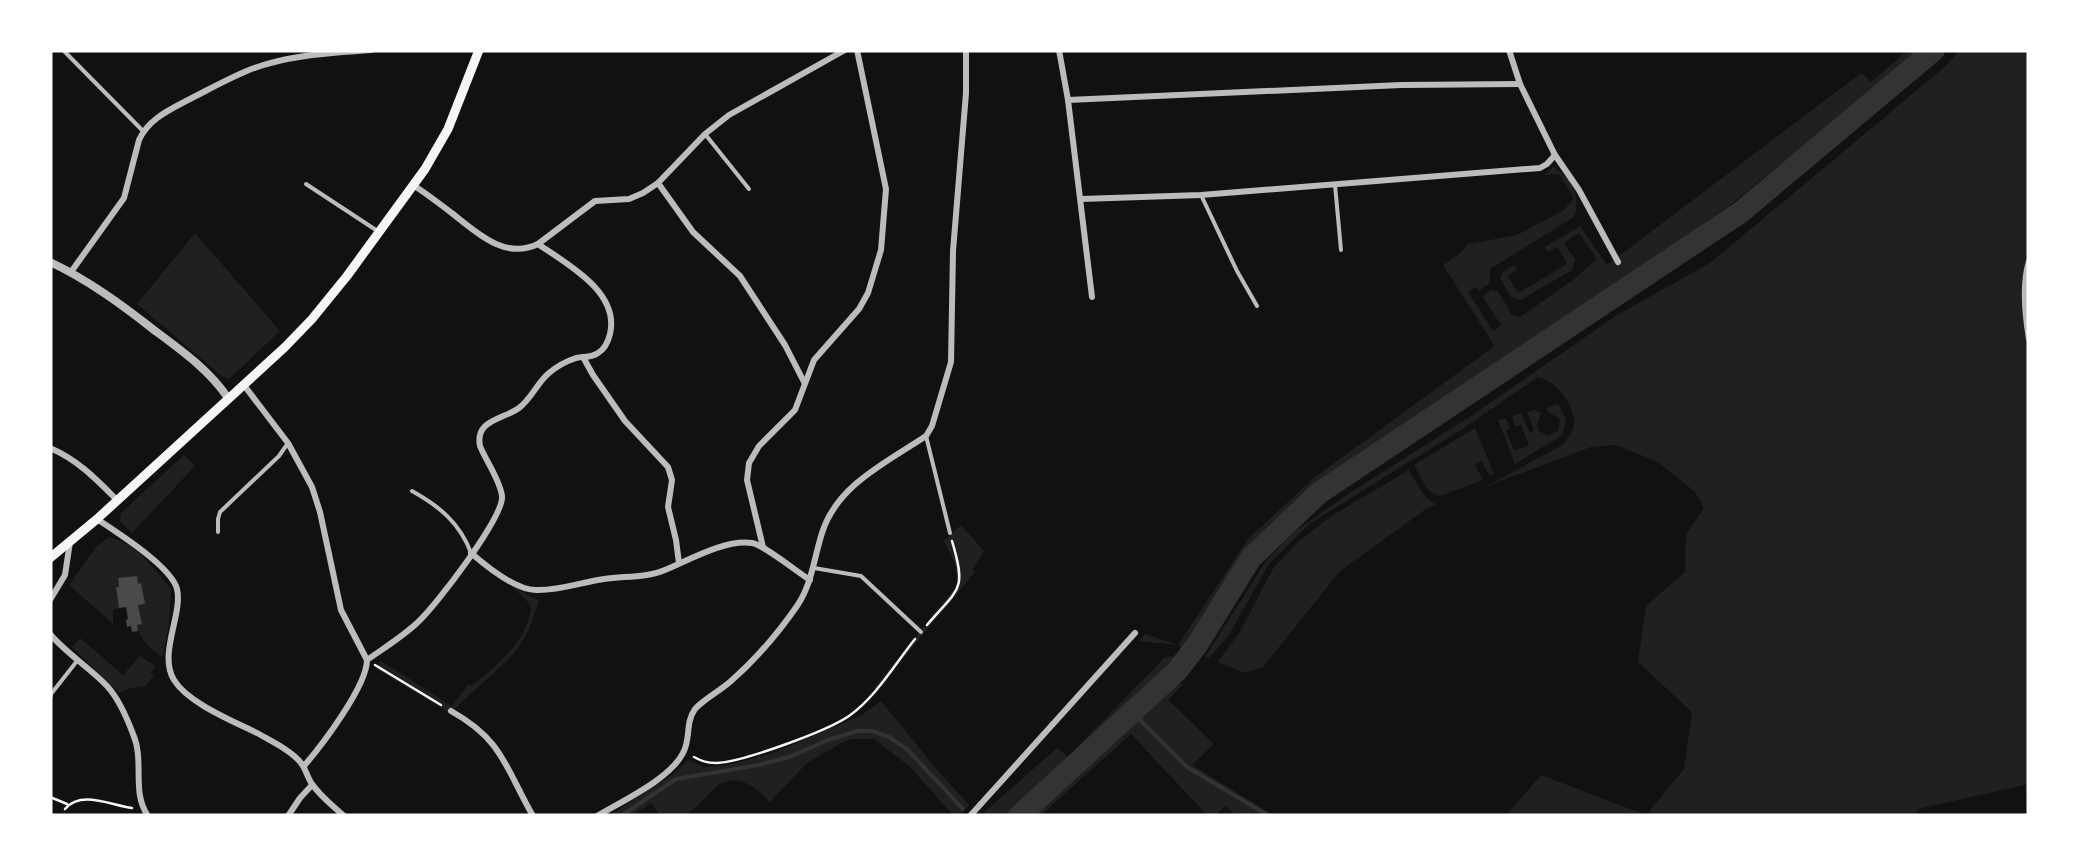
<svg xmlns="http://www.w3.org/2000/svg" width="2079" height="866" font-family="'Noto Serif',serif">
<style>
.green{fill:#202020}
.lines{fill:none;stroke-linecap:round;stroke-linejoin:round}
.stream{stroke:#333;stroke-width:4}
.river{stroke:#333;stroke-width:22}
.building{fill:#4a4a4a}
.path{stroke:#f5f5f5;stroke-width:2.5}
.service{stroke:#bcbcbc;stroke-width:4}
.minor{stroke:#bcbcbc;stroke-width:6}
.tertiary{stroke:#bcbcbc;stroke-width:8}
.secondary{stroke:#f5f5f5;stroke-width:9}
</style>
<rect width="100%" height="100%" fill="#111"/>
<g class="green">
<path d="M1908,50H1922L1730,205L1576,314L1318,486L1250,551L1186,651L1178,645L1139,641L1145,634L1178,645L1248,539L1315,477L1492,348L1494,345L1443,265L1459,254L1468,244L1517,235L1564,210L1574,198L1559,174L1544,175L1553,167C1571,177 1582,197 1574,217L1490,269V283L1479,291L1476,287L1468,292L1493,331L1501,325L1482,296L1491,290L1498,291L1511,314L1520,317L1573,280L1597,259L1579,233L1564,243L1575,260L1572,270L1521,300L1511,297L1500,278L1503,272L1514,265L1517,270L1508,276L1518,293L1567,264L1558,247L1548,252L1545,247L1580,226L1607,265L1861,73L1871,82Z"/>
<path d="M1960,50H2029V784L1918,809L1917,816H1506L1541,775L1646,815L1684,769L1692,712L1638,662L1646,606L1685,572L1686,534L1704,508L1695,492L1658,462L1616,445L1591,447L1487,486L1564,444C1567,439 1571,435 1573,429C1579,409 1557,381 1538,377L1464,428L1309,524L1268,565L1229,635L1209,658L1205,657L1266,561L1294,532L1351,492L1468,418L1617,315L1710,263L1946,66Z"/>
<polygon points="195,233 280,331 229,379 223,377 137,304"/>
<polygon points="1558,404 1566,419 1562,435 1515,464 1498,420 1506,418 1510,428 1506,431 1514,451 1529,445 1521,425 1515,426 1512,416 1521,413 1530,433 1534,430 1527,412 1535,410 1541,413 1537,426 1539,431 1548,436 1558,431 1560,419 1546,410 1549,406"/>
<path d="M1475,428L1494,474L1490,476L1481,461L1475,465L1483,480L1440,496C1426,493 1421,477 1414,465Z"/>
<polygon points="184,455 195,466 132,533 120,521 121,513"/>
<polygon points="1409,470 1425,497 1437,505 1426,509 1340,571 1263,667 1245,673 1218,662 1239,633 1274,567 1300,540 1333,515"/>
<polygon points="961,525 984,551 973,569 975,572 876,691 874,688 958,584 955,564 944,541"/>
<path d="M108,537C137,543 153,568 171,589L169,621L164,653L161,657C150,647 140,640 137,625L142,624L138,605L144,603L141,584H138L137,576L118,579L119,587L116,588L119,608L113,610V624L69,585L96,547Z"/>
<path d="M511,586L539,601L529,629L520,645L509,659L450,713L376,669L381,661L452,706L468,685H472C494,667 515,652 526,626C527,624 531,612 531,610C531,601 517,592 511,586Z"/>
<polygon points="80,638 123,675 140,656 155,666 151,673 154,675 145,686 131,688 119,693 72,647"/>
<polygon points="1178,656 1194,667 1180,682 1182,685 1168,700 1214,744 1192,765 1275,816 1237,816 1225,806 1215,816 1208,816 1131,734 1040,816 980,816 1057,748 1068,757 1165,657"/>
<path d="M881,701L939,772L969,805L958,816H954L909,766L874,739H852L843,742L807,763L770,802C754,787 740,773 718,785L686,816H661L651,803L631,816H609L673,774L688,760L705,767L727,765L770,754L862,715Z"/>
</g>
<g class="lines">
<g class="stream">
<polyline points="1132,712 1187,767 1269,816"/>
<polyline points="621,816 676,779 759,765 792,756 828,740 858,731 872,731 889,737 908,750 963,809"/>
</g>
<polyline class="river" points="1019,816 1177,671 1197,645 1251,558 1319,493 1741,212 1934,50"/>
</g>
<polygon class="building" points="137,576 138,584 141,583 145,604 138,605 142,624 137,625 138,631 132,632 131,626 127,627 126,620 128,619 126,607 119,608 116,587 119,587 118,578"/>
<g class="lines">
<g class="path">
<path d="M927,625C959,588 967,591 952,541"/>
<polyline points="375,665 441,705"/>
<path d="M694,757C701,761 708,763 716,763C743,762 827,731 849,716C876,697 895,664 915,639"/>
<polyline points="50,797 67,804"/>
<path d="M65,809C81,790 110,805 132,808"/>
</g>
<g class="service">
<polyline points="63,50 143,131"/>
<polyline points="705,134 749,189"/>
<polyline points="306,184 379,232"/>
<polyline points="1335,185 1341,250"/>
<polyline points="1201,195 1237,271 1257,306"/>
<polyline points="926,436 950,533"/>
<path d="M412,491C439,506 460,523 471,553"/>
<polyline points="218,532 218,519 220,512 279,456 288,443"/>
<polyline points="814,568 861,576 921,632"/>
<polyline points="50,700 51,694 77,661"/>
</g>
<g class="minor">
<polyline points="1059,50 1068,100 1092,297"/>
<polyline points="1509,50 1520,84 1555,155 1579,190 1618,262"/>
<polyline points="1068,100 1401,85 1520,84"/>
<polyline points="658,183 693,232 740,276 785,345 804,382"/>
<path d="M413,185C427,194 440,204 453,214C477,233 505,260 538,244"/>
<polyline points="1081,199 1201,195 1540,168 1547,164 1555,155"/>
<path d="M2029,261C2022,284 2025,315 2029,339"/>
<path d="M71,272L124,198L139,140C148,120 167,111 186,101C206,91 227,79 249,70C287,55 331,53 371,50"/>
<polyline points="583,357 593,375 625,421 668,467 672,480 668,507 676,540 679,563"/>
<polyline points="243,384 288,443 312,487 320,512 341,610 367,660"/>
<path d="M50,448C78,460 96,479 117,500"/>
<path d="M97,519C116,532 171,566 177,589C183,614 158,654 174,680C188,703 233,721 257,733C271,741 292,751 301,763C306,769 307,777 312,784C320,796 333,806 344,816"/>
<polyline points="763,547 747,480 749,463 759,446 795,410 814,360 859,309 868,293 881,250 886,189 857,50"/>
<path d="M471,553C486,566 516,590 536,590C559,591 582,582 604,579C624,576 646,578 665,570C689,560 725,539 752,543C764,545 797,572 810,580"/>
<polyline points="50,600 65,575 70,542"/>
<path d="M50,634C67,654 90,668 107,686C119,699 127,718 133,734C145,761 131,792 148,816"/>
<path d="M451,711C503,740 505,767 533,816"/>
<path d="M304,766C322,745 367,686 367,660C384,648 402,637 417,623C435,607 504,517 502,496C500,480 486,461 480,446C475,420 502,420 519,408C532,398 537,383 549,373C556,367 567,361 576,358C584,356 591,358 598,353C605,349 608,342 610,334C620,292 567,264 538,244L595,201L629,199L643,193L658,183L705,134L729,115L845,50"/>
<polyline points="288,816 300,798 312,785"/>
<path d="M597,816C622,801 670,779 683,753C691,739 685,723 695,709C705,698 720,691 731,681C755,660 779,632 797,606C812,584 814,558 822,533C837,485 887,462 926,436L932,426L951,362L953,251L966,93V50"/>
<polyline points="970,816 1135,633"/>
</g>
<path class="tertiary" d="M50,262C88,280 121,304 154,330C181,350 209,370 228,398"/>
<polyline class="secondary" points="50,558 97,519 285,347 312,319 347,276 425,169 448,129 479,50"/>
</g>
<rect width="2079" height="866" fill="none" stroke="#ffffff" stroke-width="105"/>
</svg>
